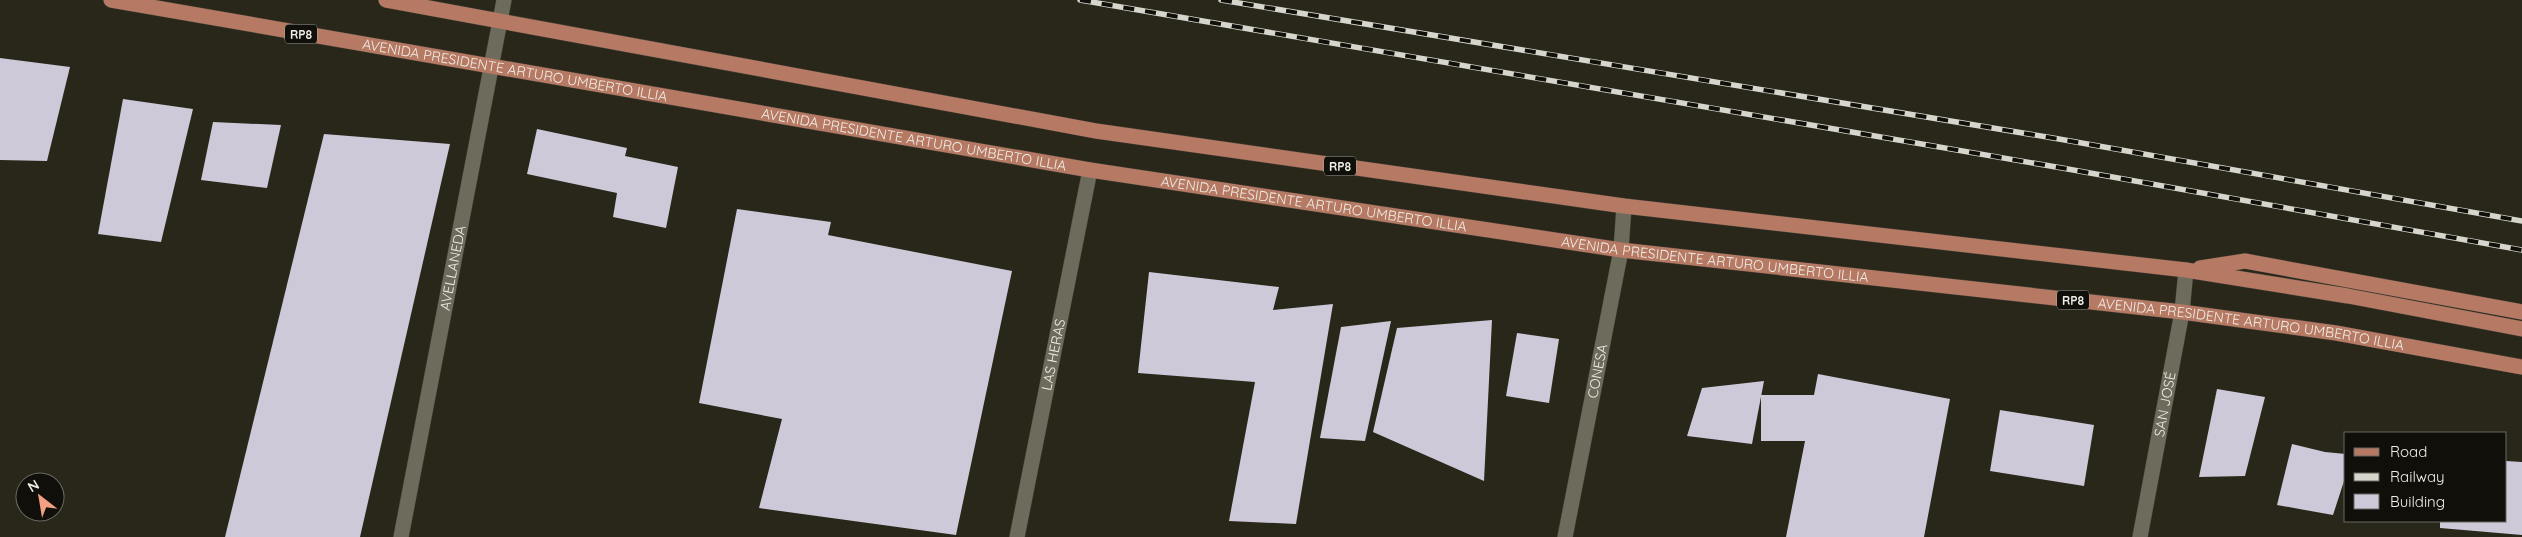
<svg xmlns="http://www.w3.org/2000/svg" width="2522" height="537" font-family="Quicksand,sans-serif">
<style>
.building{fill:#cdc9d9}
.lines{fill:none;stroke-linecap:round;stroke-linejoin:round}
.minor-casing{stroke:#424036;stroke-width:16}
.major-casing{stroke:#424036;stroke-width:16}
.minor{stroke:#6d6b5c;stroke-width:15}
.major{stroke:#b67963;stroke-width:15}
.rail-casing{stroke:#d7d6cd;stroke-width:5.5}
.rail{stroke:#100f0a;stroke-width:4;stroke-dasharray:11;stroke-linecap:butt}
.labels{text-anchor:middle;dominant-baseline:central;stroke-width:5;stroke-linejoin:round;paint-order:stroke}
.shield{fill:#100f0a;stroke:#acaba4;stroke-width:1}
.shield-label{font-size:12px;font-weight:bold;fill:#efeee6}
.street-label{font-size:14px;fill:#efeee6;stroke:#100f0a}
</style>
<rect width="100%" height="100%" fill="#29261a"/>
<g class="building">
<polygon points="0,58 70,67 47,161 0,160"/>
<polygon points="123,99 193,109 161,242 98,234"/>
<polygon points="213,122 281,125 267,188 201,180"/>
<polygon points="537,129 627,148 625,156 678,167 666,228 613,217 617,193 527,174"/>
<polygon points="324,134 450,144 360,537 225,537"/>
<polygon points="737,209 831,222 828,235 1012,271 956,535 759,508 782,419 699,403"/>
<polygon points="1149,272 1279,287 1273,310 1333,304 1296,524 1229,521 1255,382 1138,373"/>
<polygon points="1492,320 1484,481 1373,432 1397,328"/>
<polygon points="1391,321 1365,441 1320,438 1341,327"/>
<polygon points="1517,333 1559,339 1549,403 1506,396"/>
<polygon points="1818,374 1950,399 1924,537 1786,537 1805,441 1761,441 1761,395 1814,395"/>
<polygon points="1764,381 1752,444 1687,436 1702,388"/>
<polygon points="2217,389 2265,397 2245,476 2199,477"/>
<polygon points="2000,410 2094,425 2084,486 1990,471"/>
<polygon points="2292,444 2325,452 2346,454 2346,475 2333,515 2277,505"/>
<polygon points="2506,461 2522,462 2522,535 2440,528 2440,521 2506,521"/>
</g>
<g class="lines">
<defs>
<g id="minor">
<path id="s1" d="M401,537L504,0"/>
<path id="s2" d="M1017,537L1090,170"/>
<path id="s3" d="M1565,537L1621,250L1624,206"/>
<path id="s4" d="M2140,537L2182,312L2186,270"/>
</g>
<g id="major">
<path id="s5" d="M111,0L1090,170L1621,250L2182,312L2336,333L2522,367"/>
<polyline points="386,0 1096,131 1624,206 2186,270 2348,296 2522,329"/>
<polyline points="2200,268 2245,261 2522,312"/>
</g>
</defs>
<use href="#minor" class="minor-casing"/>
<use href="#major" class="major-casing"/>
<use href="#minor" class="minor"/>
<use href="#major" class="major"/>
<defs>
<g id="rail">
<polyline points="1080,0 2062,168 2522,250"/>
<polyline points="1221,0 2059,139 2522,221"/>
</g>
</defs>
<use href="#rail" class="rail-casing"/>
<use href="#rail" class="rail"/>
</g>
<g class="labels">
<g class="shield">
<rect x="285" y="24.5" width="32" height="19" rx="4"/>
<rect x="1324" y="156.5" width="32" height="19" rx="4"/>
<rect x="2057" y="290.5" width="32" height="19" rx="4"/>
</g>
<g class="shield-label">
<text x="301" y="34">RP8</text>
<text x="1340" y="166">RP8</text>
<text x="2073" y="300">RP8</text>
</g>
<g class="street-label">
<text stroke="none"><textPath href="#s5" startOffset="410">AVENIDA PRESIDENTE ARTURO UMBERTO ILLIA</textPath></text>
<text stroke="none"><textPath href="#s5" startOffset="815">AVENIDA PRESIDENTE ARTURO UMBERTO ILLIA</textPath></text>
<text stroke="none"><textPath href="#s5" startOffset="1220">AVENIDA PRESIDENTE ARTURO UMBERTO ILLIA</textPath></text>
<text stroke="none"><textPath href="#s5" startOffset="1625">AVENIDA PRESIDENTE ARTURO UMBERTO ILLIA</textPath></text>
<text stroke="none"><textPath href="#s1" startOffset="274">AVELLANEDA</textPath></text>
<text stroke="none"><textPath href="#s5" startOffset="2165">AVENIDA PRESIDENTE ARTURO UMBERTO ILLIA</textPath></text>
<text stroke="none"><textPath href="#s2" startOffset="186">LAS HERAS</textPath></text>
<text stroke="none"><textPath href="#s3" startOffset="169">CONESA</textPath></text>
<text stroke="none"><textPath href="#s4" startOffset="135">SAN JOSÉ</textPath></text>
</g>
</g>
<rect x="2344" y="432" width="162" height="90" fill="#100f0a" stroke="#696862"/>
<rect x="2354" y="448" width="25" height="8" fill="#b67963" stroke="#696862"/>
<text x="2390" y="457" font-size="15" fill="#efeee6">Road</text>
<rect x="2354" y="473" width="25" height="8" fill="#d7d6cd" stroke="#696862"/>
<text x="2390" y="482" font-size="15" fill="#efeee6">Railway</text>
<rect x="2354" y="494" width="25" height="15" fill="#cdc9d9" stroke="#696862"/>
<text x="2390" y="507" font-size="15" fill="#efeee6">Building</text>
<g transform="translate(40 497) rotate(329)"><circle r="24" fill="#100f0a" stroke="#696862"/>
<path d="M0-4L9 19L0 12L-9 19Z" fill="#f3a082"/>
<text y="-8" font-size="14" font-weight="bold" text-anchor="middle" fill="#efeee6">N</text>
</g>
</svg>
